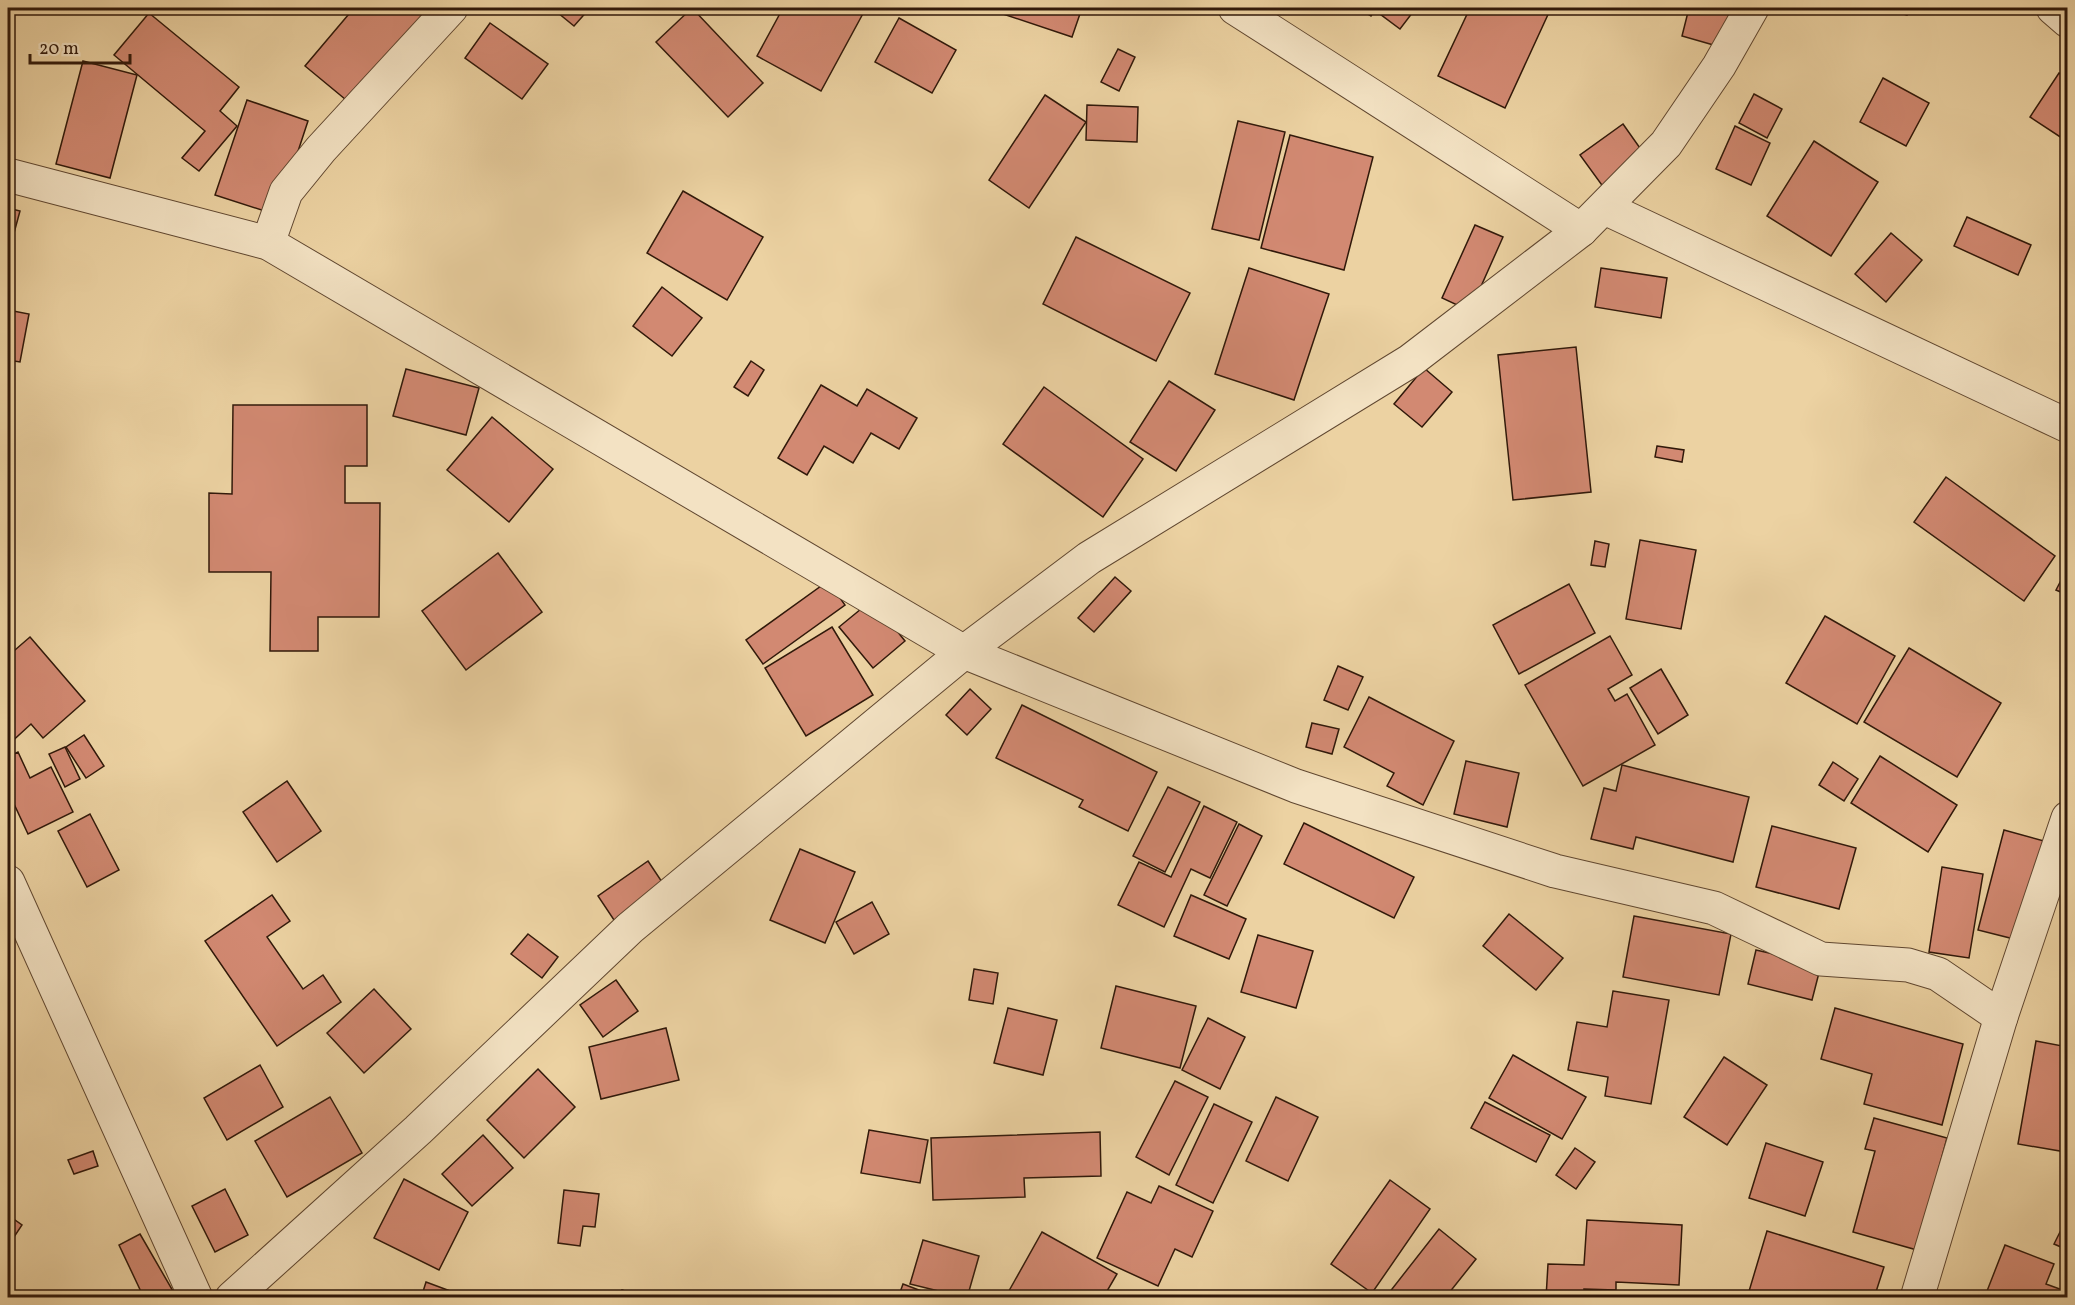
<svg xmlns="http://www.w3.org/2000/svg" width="2075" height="1305" font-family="Vollkorn,serif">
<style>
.building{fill:#d28972;stroke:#31190a;stroke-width:1.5}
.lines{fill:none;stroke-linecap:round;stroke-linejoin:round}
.minor-casing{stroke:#604730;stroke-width:35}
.minor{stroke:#f3e2c3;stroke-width:33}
</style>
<rect width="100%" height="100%" fill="#ecd2a2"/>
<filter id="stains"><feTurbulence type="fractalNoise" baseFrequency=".00333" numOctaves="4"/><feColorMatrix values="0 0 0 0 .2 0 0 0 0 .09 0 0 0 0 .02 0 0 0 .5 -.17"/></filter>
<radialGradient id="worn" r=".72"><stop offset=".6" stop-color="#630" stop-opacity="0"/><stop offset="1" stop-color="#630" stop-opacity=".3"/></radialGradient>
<g class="building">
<polygon points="354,8 432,8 351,104 305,66"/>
<polygon points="552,8 590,8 574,26"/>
<polygon points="692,8 763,83 728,117 656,42"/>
<polygon points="783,8 866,8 821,91 757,56"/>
<polygon points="985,8 1082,8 1072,37"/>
<polygon points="1358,8 1376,8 1371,16"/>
<polygon points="1385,8 1416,8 1400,29 1380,14"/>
<polygon points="1470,8 1551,8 1505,108 1438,76"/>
<polygon points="1689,8 1735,8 1724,48 1682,36"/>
<polygon points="1884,8 1910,8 1907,15"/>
<polygon points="149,13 239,87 220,111 237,126 199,171 182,158 205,131 114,55"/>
<polygon points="899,18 956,50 932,93 875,62"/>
<polygon points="490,23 548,64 522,99 465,58"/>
<polygon points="1118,49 1135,57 1119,91 1101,82"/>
<polygon points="83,61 137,75 110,178 56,164"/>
<polygon points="2059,73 2068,78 2068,142 2030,117"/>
<polygon points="1883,78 1929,103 1906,146 1860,122"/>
<polygon points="1754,94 1782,109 1767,138 1739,123"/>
<polygon points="1045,95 1086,122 1029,208 989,180"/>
<polygon points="247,100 308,121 277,215 215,195"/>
<polygon points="1087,105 1138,107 1137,142 1086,140"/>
<polygon points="1238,121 1285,132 1259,240 1212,229"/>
<polygon points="1623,124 1647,158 1604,188 1580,155"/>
<polygon points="1735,126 1770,143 1751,185 1716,169"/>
<polygon points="1290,135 1373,157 1344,270 1261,248"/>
<polygon points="1814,141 1878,182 1831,256 1767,216"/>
<polygon points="683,191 763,237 727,300 647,253"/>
<polygon points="8,208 20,211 11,244 8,243"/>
<polygon points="1967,217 2031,245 2018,275 1954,246"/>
<polygon points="1475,225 1503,237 1470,311 1442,298"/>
<polygon points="1891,233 1922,260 1886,302 1855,274"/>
<polygon points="1076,237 1190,293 1156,361 1043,304"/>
<polygon points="1249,268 1329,294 1294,400 1215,374"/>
<polygon points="1601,268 1667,278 1661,318 1595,307"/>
<polygon points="662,287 702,318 672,356 633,326"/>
<polygon points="8,310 29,314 20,362 8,360"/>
<polygon points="1576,347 1591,492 1513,500 1498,355"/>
<polygon points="751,361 764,370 748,396 734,387"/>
<polygon points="1424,368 1452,392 1422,427 1394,404"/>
<polygon points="406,369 479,388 466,435 393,416"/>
<polygon points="1169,381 1215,410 1176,471 1130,442"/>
<polygon points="821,385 857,406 867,389 917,418 899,449 871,433 853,463 824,446 807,475 778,458"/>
<polygon points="1044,387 1143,459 1103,517 1003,444"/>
<polygon points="233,405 367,405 367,466 345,466 345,503 380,503 379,617 318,617 318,651 270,651 271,572 209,572 209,493 232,494"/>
<polygon points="492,417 553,469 509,522 447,470"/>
<polygon points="1657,446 1684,450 1682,462 1655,457"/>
<polygon points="1946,477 2055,556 2024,601 1914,522"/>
<polygon points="1640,540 1696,550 1681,629 1626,619"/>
<polygon points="1595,541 1609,544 1605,567 1591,565"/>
<polygon points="498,553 542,612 466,670 422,611"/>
<polygon points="2068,567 2068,595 2056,590"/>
<polygon points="1115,577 1131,591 1094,632 1078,618"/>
<polygon points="828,581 845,605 763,664 746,640"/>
<polygon points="1569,584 1595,633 1519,674 1493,625"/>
<polygon points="872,600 905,641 873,668 839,627"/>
<polygon points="1825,616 1895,656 1857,724 1786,683"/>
<polygon points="832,627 873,695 806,736 765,668"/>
<polygon points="1610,636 1632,675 1608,689 1615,701 1627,694 1655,745 1583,786 1525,685"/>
<polygon points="30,637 85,701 43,738 31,724 8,745 8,656"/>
<polygon points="1909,648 2001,703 1957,777 1864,722"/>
<polygon points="1338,666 1363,677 1348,710 1324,700"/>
<polygon points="1661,669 1688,715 1658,734 1630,688"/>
<polygon points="970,689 991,709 967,735 946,715"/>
<polygon points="1369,697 1454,741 1423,805 1387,786 1394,773 1344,747"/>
<polygon points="1022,705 1157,772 1128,831 1079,807 1083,800 996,758"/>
<polygon points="1312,723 1339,729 1332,754 1306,747"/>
<polygon points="84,735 104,766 86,778 66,747"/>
<polygon points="65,747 80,779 65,787 49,754"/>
<polygon points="18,752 30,778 51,767 73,812 28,834 8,791 8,757"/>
<polygon points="1880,756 1957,805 1928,852 1851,803"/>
<polygon points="1466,761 1519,773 1507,827 1454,814"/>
<polygon points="1833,762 1858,779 1844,801 1819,785"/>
<polygon points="1622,765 1749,797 1733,862 1636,837 1633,849 1591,839 1604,788 1616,791"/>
<polygon points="287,781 321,831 277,862 243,812"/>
<polygon points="1168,787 1200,802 1165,872 1133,856"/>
<polygon points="1204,806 1237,822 1210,878 1191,869 1164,927 1118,905 1139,862 1171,877"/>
<polygon points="90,814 119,870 87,887 58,831"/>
<polygon points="1304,823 1414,877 1394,918 1284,864"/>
<polygon points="1239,824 1262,836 1227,906 1204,895"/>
<polygon points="1772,826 1856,848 1839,909 1756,887"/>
<polygon points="2004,830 2044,841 2018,940 1978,930"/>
<polygon points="800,849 855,872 825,943 770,920"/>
<polygon points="648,861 666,888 616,923 598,896"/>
<polygon points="1942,867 1983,874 1969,958 1929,952"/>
<polygon points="272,895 290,921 267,937 303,989 323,975 341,1002 277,1046 205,941"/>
<polygon points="1191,895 1246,919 1229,959 1174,936"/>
<polygon points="872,902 889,934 854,954 836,922"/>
<polygon points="1509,914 1563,958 1536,990 1483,946"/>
<polygon points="1634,916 1731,934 1719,995 1623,977"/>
<polygon points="528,934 558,957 542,978 511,954"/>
<polygon points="1258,935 1313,951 1296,1008 1241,992"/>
<polygon points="1756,950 1821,965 1812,1000 1748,984"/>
<polygon points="974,969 998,973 993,1004 969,1000"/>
<polygon points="616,980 638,1011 603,1037 580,1005"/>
<polygon points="1116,986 1196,1006 1180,1068 1101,1048"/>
<polygon points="374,989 411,1029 364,1073 327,1033"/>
<polygon points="1613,991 1669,1000 1651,1104 1605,1096 1608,1077 1568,1070 1577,1022 1607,1027"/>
<polygon points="1008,1008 1057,1020 1043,1075 994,1063"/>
<polygon points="1835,1008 1963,1044 1942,1125 1864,1104 1872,1074 1821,1059"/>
<polygon points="1208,1018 1245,1037 1220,1089 1182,1070"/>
<polygon points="666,1028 679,1080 601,1099 589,1047"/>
<polygon points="2036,1041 2068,1047 2066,1152 2018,1144"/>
<polygon points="1513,1055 1586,1097 1562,1139 1489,1098"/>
<polygon points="1724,1057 1767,1085 1727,1145 1684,1117"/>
<polygon points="260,1065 283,1107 227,1140 204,1098"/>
<polygon points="538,1069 575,1107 524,1158 487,1120"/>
<polygon points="1175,1081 1208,1097 1169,1175 1136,1157"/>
<polygon points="330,1097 362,1153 287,1197 255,1141"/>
<polygon points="1276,1097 1318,1117 1288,1181 1246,1161"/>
<polygon points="1485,1102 1550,1135 1536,1162 1471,1128"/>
<polygon points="1214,1104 1252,1122 1213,1203 1176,1185"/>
<polygon points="1874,1118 1947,1138 1917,1250 1853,1232 1875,1151 1865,1149"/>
<polygon points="869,1130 928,1140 920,1183 861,1173"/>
<polygon points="1100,1132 1101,1176 1024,1178 1025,1197 933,1200 931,1138"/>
<polygon points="483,1135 513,1168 472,1206 442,1174"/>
<polygon points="1766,1143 1823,1162 1805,1216 1749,1198"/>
<polygon points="1575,1148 1595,1162 1576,1189 1556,1175"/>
<polygon points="93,1151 98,1166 74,1174 68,1160"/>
<polygon points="404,1179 468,1212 439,1270 374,1238"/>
<polygon points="1390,1180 1430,1209 1372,1293 1331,1264"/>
<polygon points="1159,1186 1213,1211 1192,1257 1175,1249 1158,1286 1097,1258 1127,1192 1151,1203"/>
<polygon points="225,1189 248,1235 215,1252 192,1206"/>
<polygon points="564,1190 599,1194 595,1227 583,1226 580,1246 558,1243"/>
<polygon points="8,1215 22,1225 8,1246"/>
<polygon points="2068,1216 2068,1250 2054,1244"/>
<polygon points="1587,1220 1682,1225 1679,1285 1616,1282 1616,1290 1584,1289 1584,1298 1546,1298 1548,1264 1584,1265"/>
<polygon points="1439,1229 1476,1259 1445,1298 1385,1298"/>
<polygon points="1767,1231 1884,1267 1874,1298 1747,1298"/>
<polygon points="1042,1232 1117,1274 1103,1298 1005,1298"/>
<polygon points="140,1234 177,1298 144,1298 119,1245"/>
<polygon points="923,1240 979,1256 967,1298 910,1284"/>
<polygon points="2005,1245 2054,1264 2046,1284 2068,1292 2068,1298 2002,1298 1987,1291"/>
<polygon points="426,1282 469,1298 421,1298"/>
<polygon points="903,1284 940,1298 898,1298"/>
<polygon points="622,1290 647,1298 620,1298"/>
</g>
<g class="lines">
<defs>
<g id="minor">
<polyline points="1235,8 1581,230"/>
<polyline points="2053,8 2068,21"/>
<polyline points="8,175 268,243 964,652 1296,786 1555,871 1714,908 1821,959 1908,965 1938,974 2001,1017"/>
<polyline points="1605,208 2068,426"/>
<polyline points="268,243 286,192 321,149 451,8"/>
<polyline points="8,882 196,1298"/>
<polyline points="232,1298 418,1130 630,928 964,652 1089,558 1410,361 1581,230 1666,144 1719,66 1752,8"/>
<polyline points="1917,1298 2001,1017 2068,818"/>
</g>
</defs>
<use href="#minor" class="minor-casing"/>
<use href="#minor" class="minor"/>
</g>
<rect width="2075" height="1305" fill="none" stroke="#ecd2a2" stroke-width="30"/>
<rect x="9" y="9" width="2057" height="1287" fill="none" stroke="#31190a" stroke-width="3"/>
<rect x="15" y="15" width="2045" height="1275" fill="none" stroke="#31190a" stroke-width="1.5"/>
<path d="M30 54v9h100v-9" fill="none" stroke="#31190a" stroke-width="3"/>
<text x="39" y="54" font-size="18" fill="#31190a" stroke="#f3e2c3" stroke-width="4.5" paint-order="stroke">20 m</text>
<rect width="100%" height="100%" filter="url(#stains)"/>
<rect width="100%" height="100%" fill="url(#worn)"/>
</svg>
